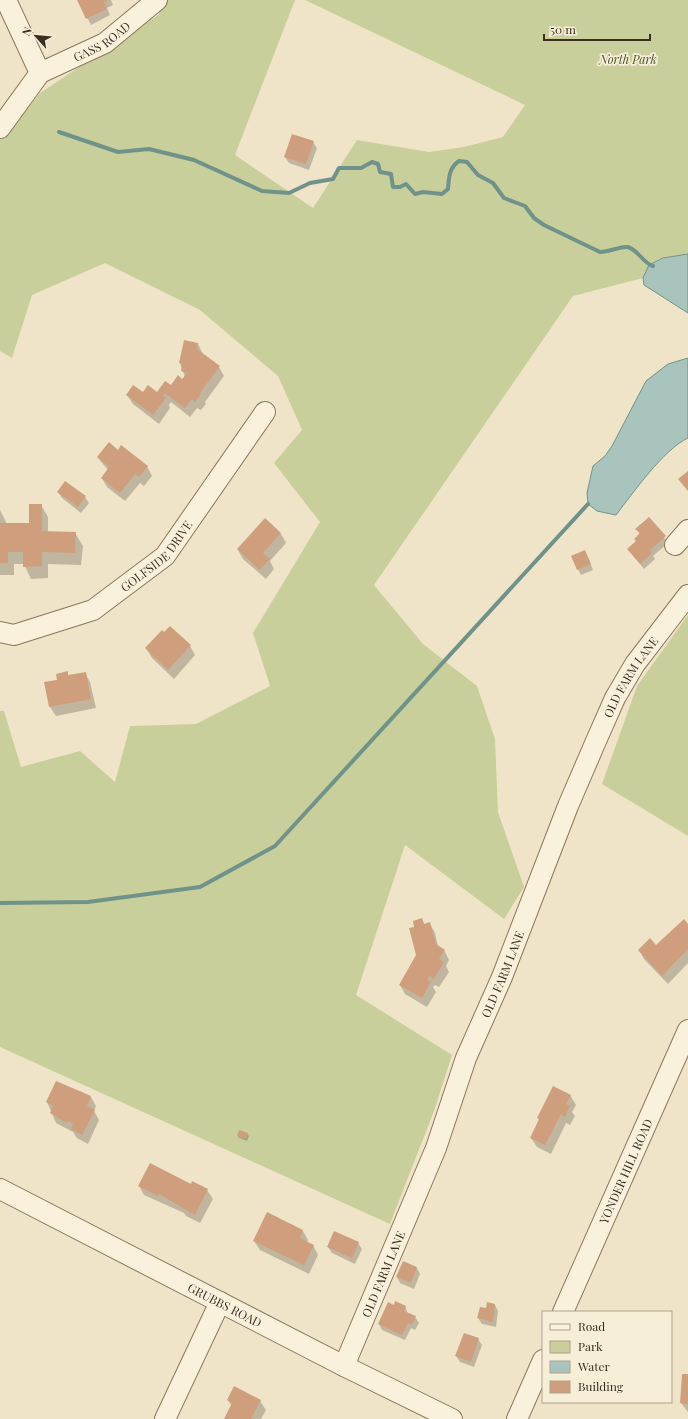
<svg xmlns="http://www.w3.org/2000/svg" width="688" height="1419" font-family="'Playfair Display',serif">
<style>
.green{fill:#c9cf9b}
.water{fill:#a9c4bc;stroke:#6f938a}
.shadow{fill:#0003}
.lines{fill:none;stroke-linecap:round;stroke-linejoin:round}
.stream{stroke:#6f938a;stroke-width:4}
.building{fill:#cf9f7d}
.minor-casing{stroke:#8d765c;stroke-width:22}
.minor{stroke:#faf1dc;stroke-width:20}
.labels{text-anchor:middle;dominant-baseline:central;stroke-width:3.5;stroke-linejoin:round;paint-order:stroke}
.street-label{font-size:12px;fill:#3d2e20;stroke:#f7eed8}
.park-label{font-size:12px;font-style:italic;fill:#4d5a26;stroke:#f7eed8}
</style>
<rect width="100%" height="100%" fill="#f0e4c8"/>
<g class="green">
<path d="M153,0H295L235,155L313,208L357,140L429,152L464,147L503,137L525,105L305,0H688V254C665,258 654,255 643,278L573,296L374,585L423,644L477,686L495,739L498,812L524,887L504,919L405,845L356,995L452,1055L434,1111L390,1224L0,1047V711H4L21,767L80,751L115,782L130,726L196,724L270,686L253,633L320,522L274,463L302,430L278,376L200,310L105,263L32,295L12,358L0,351V137H5L40,93L158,15L159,14Z"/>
<polygon points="688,615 688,836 602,784 637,686"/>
</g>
<g class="water">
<polygon points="688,254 688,313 644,285 643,278 649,265 663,258"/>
<path d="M688,358V438C664,449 633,493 616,515L597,511L588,504L587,493L593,466L605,456L612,446L646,381L668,364Z"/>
</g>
<g class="shadow">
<polygon points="78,0 111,0 113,5 107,8 110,15 91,25"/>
<polygon points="313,142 317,148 309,170 289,163 285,157"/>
<polygon points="198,344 203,354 219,367 224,376 205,402 206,404 201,410 197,408 190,417 171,402 169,405 170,408 159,424 133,404 127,395 158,393 183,380 185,377 180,363"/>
<polygon points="118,451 147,466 152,476 144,486 140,483 125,501 107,487 102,478 108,470 98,458"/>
<polygon points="58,492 85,497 89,503 81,513 62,498"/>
<polygon points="41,505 48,517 48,532 75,533 83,546 81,565 48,564 48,578 31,579 24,564 14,564 14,575 0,575 0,510 7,524 30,524"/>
<polygon points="649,518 668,543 653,556 655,559 644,569 628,549 636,542 635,539 640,535 637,529"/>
<polygon points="265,520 281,534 286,543 270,561 274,569 266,579 243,559 238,550"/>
<polygon points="588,557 593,570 581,575 578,569"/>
<polygon points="190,646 195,655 174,679 152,658 146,648"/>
<polygon points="67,673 69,676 85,673 90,682 96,708 56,716 50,707 45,683 58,680"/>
<polygon points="422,920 425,925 430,924 435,933 438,947 444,950 449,960 446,966 449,972 439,987 435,985 433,987 436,992 427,1007 405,994 400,985 417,956 415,927"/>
<polygon points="688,925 688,963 668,984 644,959 639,950 656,946"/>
<polygon points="80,1091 91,1097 96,1106 94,1111 99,1120 88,1144 77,1138 73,1132 56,1123 47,1102"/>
<polygon points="570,1095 576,1105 572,1112 575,1116 570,1125 566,1123 551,1154 537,1147 531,1138 539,1121 538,1118"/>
<polygon points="247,1134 249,1136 247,1141 239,1138 238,1136"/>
<polygon points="139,1186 207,1190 213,1199 200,1223 186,1216 184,1213 144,1195"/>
<polygon points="303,1231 308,1240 307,1243 313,1245 318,1255 309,1274 260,1250 254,1241"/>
<polygon points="358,1243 362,1249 355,1264 332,1253 328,1247"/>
<polygon points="417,1268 420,1274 414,1289 400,1283 397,1277"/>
<polygon points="495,1305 498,1311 496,1327 482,1324 478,1318 486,1309"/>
<polygon points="394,1306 405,1306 408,1314 415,1317 419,1323 415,1330 411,1328 405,1340 382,1330 379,1324"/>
<polygon points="478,1339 482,1345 474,1367 460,1362 456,1356"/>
<polygon points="688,1375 688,1412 681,1403"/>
<polygon points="235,1387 260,1401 266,1410 261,1419 225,1419 232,1407 228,1400"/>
</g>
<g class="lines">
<g class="stream">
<path d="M59,132L118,152L149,149L194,160L262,191L289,193L310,183L333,179L339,168H361L372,162L378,164L380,172L391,174L393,187H400L406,184L415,194L423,192L442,194L448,189C449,177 449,168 459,161L467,162L478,175L493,183L504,198L525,206L534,218L544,225L600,252C609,252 621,246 628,247C638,250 643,263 653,266"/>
<polyline points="0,903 88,902 200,887 275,846 588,504"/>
</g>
</g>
<g class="building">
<polygon points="77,0 108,0 104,2 107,9 86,19"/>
<polygon points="292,134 314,141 306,164 284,157"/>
<polygon points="184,340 198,343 197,349 220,366 200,393 201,394 195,402 192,399 185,408 165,393 163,396 166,398 153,415 126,395 133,385 143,392 148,385 157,392 165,381 171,385 178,375 182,379 187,373 181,371 182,364 179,363"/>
<polygon points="109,442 118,450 121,445 148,466 139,477 135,474 120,493 101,478 109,467 97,457"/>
<polygon points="688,471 688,491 678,479"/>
<polygon points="65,481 86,496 78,507 57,492"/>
<polygon points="29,504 42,504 42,531 76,532 75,553 42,552 42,566 23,567 23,552 8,552 8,563 0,563 0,523 29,523"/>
<polygon points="649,517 666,536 650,550 652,553 640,564 627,549 636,541 634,539 640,533 635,529"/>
<polygon points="265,518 281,533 263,553 270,559 260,570 237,549"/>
<polygon points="585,550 591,564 577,570 571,556"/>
<polygon points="170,626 191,645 168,670 145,648 162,630 164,632"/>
<polygon points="68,671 68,675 86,672 91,699 49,707 44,682 57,680 56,674"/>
<polygon points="422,918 424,924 430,922 436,944 445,950 439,959 444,962 434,979 429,976 427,980 431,982 422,998 399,985 416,955 409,928 414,927 413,921"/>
<polygon points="684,919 688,924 688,949 662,976 638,950 650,938 656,945"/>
<polygon points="56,1081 91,1096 87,1106 95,1110 82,1135 71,1129 73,1124 68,1121 67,1123 50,1113 53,1106 46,1102"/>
<polygon points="553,1086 571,1095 566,1104 570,1106 565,1117 561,1114 545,1145 530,1138 539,1119 537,1118"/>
<polygon points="239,1130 248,1133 246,1139 237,1136"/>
<polygon points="150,1163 191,1184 192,1181 208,1189 195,1215 159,1194 158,1196 138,1186"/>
<polygon points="267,1212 303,1230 300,1238 314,1245 304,1265 253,1241"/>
<polygon points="334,1231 359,1242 352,1258 327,1247"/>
<polygon points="403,1261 417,1267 411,1283 396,1277"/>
<polygon points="395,1301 406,1306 404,1311 416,1316 412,1325 408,1323 402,1335 378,1324 388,1302 394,1305"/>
<polygon points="487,1302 495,1304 493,1322 477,1318 480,1307 486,1308"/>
<polygon points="464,1333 479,1338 471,1362 455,1356"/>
<polygon points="682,1374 688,1374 688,1404 680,1403"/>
<polygon points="234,1386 261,1400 251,1419 224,1419 232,1403 227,1400"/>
</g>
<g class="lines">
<defs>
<g id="minor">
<path id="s1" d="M6,0L40,73L105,43L157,0"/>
<polyline points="0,128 40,73"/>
<polyline points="675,545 688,530"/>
<path id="s2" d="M0,632L14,635L93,610L165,556L265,412"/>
<path id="s3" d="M0,1189L344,1366L452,1419"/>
<path id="s4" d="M563,1312L688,1030"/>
<path id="s5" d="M344,1366L436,1148L466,1058L502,977L568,806L596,741L615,698L635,664L688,595"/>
<polyline points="165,1419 220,1302"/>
<polyline points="517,1419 543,1360"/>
</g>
</defs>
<use href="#minor" class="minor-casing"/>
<use href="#minor" class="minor"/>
</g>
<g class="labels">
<g class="street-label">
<text stroke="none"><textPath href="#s1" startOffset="150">GASS ROAD</textPath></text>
<text stroke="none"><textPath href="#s2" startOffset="181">GOLFSIDE DRIVE</textPath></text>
<text stroke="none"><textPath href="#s5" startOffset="747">OLD FARM LANE</textPath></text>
<text stroke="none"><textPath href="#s5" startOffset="423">OLD FARM LANE</textPath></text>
<text stroke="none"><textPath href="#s4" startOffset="154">YONDER HILL ROAD</textPath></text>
<text stroke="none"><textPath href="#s5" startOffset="100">OLD FARM LANE</textPath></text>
<text stroke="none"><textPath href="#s3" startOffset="253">GRUBBS ROAD</textPath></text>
</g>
<g class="park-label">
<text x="628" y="59">North Park</text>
</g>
</g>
<rect x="542" y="1311" width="130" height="92" fill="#f7eed8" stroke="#ada18e"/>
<rect x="550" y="1324" width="20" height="6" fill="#faf1dc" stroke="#ada18e"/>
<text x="578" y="1331" font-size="12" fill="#3d2e20">Road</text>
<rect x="550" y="1341" width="20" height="12" fill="#c9cf9b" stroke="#ada18e"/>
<text x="578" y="1351" font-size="12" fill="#3d2e20">Park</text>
<rect x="550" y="1361" width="20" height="12" fill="#a9c4bc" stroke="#ada18e"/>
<text x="578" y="1371" font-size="12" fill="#3d2e20">Water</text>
<rect x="550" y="1381" width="20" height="12" fill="#cf9f7d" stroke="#ada18e"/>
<text x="578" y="1391" font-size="12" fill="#3d2e20">Building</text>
<g transform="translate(36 36) rotate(297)" stroke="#f7eed8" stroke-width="3" paint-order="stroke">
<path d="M0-3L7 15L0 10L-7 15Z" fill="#3d2e20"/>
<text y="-6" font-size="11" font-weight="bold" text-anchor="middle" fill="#3d2e20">N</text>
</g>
<path d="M544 34v6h106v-6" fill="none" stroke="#3d2e20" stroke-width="2"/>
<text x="550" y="34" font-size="12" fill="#3d2e20" stroke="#f7eed8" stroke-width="3" paint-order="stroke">50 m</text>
</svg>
